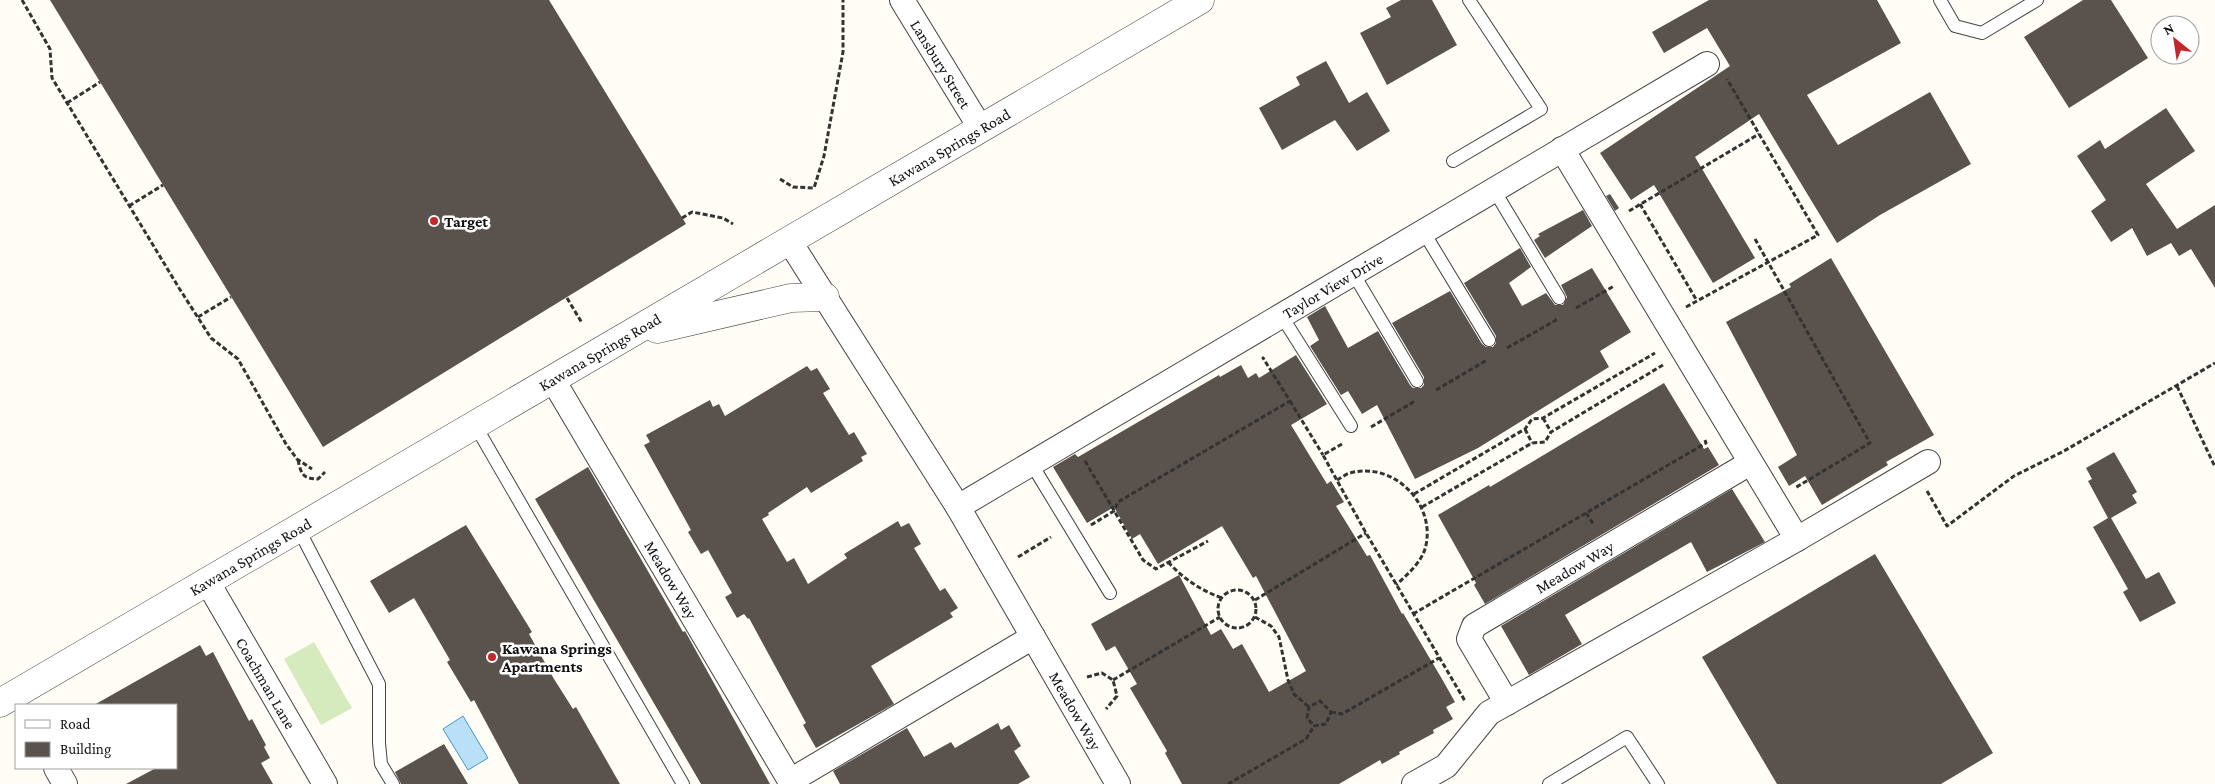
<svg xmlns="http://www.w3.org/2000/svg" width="2215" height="784" font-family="'Crimson Pro',serif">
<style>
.green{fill:#d5ebbd}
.water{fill:#b9e0f7;stroke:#3f96cf}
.building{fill:#5a524d}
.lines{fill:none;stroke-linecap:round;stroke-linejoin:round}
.service-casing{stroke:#444;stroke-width:14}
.minor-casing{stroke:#444;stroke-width:26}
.tertiary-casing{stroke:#444;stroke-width:29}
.path{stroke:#333;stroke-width:3;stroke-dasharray:5 2.5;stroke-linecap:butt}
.service{stroke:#fff;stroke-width:12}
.minor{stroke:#fff;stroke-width:24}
.tertiary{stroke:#fff;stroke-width:28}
.poi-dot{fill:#c4262e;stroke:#fff;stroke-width:2}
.labels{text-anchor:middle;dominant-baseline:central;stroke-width:5;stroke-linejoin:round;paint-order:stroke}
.street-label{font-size:16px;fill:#111;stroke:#fff}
.poi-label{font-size:16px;font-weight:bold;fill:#111;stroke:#fff;text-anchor:start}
</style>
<rect width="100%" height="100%" fill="#fffdf5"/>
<polygon class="green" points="314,642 352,708 321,725 284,659"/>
<polygon class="water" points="463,716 488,758 468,770 443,729"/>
<g class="building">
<polygon points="50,0 549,0 686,224 323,447"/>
<polygon points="1401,0 1432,0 1457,45 1387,85 1360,33 1391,17 1386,8"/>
<polygon points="1709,0 1877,0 1901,43 1807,95 1838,145 1930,92 1971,164 1880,215 1837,243 1759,114 1695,157 1755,258 1713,283 1654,185 1631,200 1600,153 1730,66 1707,28 1664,53 1652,32"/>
<polygon points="2083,0 2111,0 2148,58 2069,108 2024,37"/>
<polygon points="1326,61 1349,103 1367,92 1390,131 1357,151 1335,120 1282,150 1259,108 1300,85 1296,77"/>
<polygon points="2166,108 2195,151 2146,184 2177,229 2215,205 2215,288 2191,249 2179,256 2171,243 2147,256 2132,228 2111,242 2091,211 2106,200 2077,156 2100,140 2105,149"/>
<polygon points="1610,194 1619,208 1615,211 1606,196"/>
<polygon points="1583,210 1592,226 1545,258 1534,240 1540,236 1538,234"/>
<polygon points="1520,248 1531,267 1509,283 1522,306 1546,293 1555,305 1563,305 1567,297 1561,285 1592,268 1631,332 1600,351 1609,367 1478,448 1415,479 1377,405 1362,414 1348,391 1341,395 1310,346 1319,340 1307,317 1325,306 1348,348 1378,331 1410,385 1413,388 1421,388 1424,385 1424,377 1392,323 1450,291 1482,344 1486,347 1493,347 1496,343 1496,336 1464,283"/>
<polygon points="1831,258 1934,435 1886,462 1888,465 1822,505 1805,476 1789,486 1778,467 1797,455 1726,322 1791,287 1789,284"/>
<polygon points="1296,355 1327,404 1291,425 1327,484 1331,481 1344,502 1336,506 1367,556 1370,555 1402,614 1403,613 1442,679 1455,702 1446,707 1453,719 1433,730 1434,733 1399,752 1400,754 1382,764 1380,760 1339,784 1182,784 1165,753 1167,751 1130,688 1137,684 1115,646 1106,651 1091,624 1179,575 1211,635 1221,629 1233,649 1242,644 1269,692 1306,671 1256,576 1253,578 1222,526 1158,564 1140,534 1132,539 1114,507 1087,523 1053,467 1075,454 1078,457 1219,375 1220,377 1241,365 1248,378 1256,373 1259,378"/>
<polygon points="807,366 811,371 817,368 830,389 823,393 849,435 854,432 867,454 861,457 863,461 811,493 807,487 768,513 769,515 762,519 787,562 794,558 808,584 847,558 844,554 898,521 901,527 909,523 921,544 914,548 940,591 945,588 958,608 950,613 953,617 871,666 894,704 816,748 803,725 806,723 749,618 748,619 744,614 737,618 725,597 732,593 708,550 701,554 688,532 691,530 644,445 650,442 646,435 710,400 713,407 719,404 725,416"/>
<polygon points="1664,383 1704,449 1708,447 1719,465 1485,604 1474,585 1476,583 1438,515 1489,485 1490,487"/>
<polygon points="2114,452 2137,492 2132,495 2137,503 2111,518 2146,579 2159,572 2176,603 2140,622 2123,592 2128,589 2093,527 2108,518 2088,481 2092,479 2086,468"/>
<polygon points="588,467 683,632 685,631 770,784 701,784 535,499"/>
<polygon points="1732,489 1765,542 1707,572 1691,542 1565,615 1582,644 1529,675 1501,626"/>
<polygon points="466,525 532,632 529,634 554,679 573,709 576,707 620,784 519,784 474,700 471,702 447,662 450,660 414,598 389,613 370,581"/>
<polygon points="1875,554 1993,753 1941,784 1777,784 1702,657"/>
<polygon points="200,645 206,656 213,652 249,721 252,719 266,745 264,747 270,758 261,763 273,784 126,784 156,768 176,768 176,705 94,705"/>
<polygon points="998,723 1001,730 1009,725 1021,746 1014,751 1030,777 1018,784 840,784 833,771 907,728 924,757 951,742 955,748"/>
<polygon points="444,744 468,784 401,784 395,772"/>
</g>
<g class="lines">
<defs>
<g id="service">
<polyline points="1940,0 1955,26 1982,33 2037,0"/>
<polyline points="1453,161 1541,109 1469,0"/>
<polyline points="1494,190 1559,298"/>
<polyline points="1423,231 1489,340"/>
<polyline points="1353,273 1417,381"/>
<polyline points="1281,315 1351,426"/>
<polyline points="475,425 683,784"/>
<polyline points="1031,463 1110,593"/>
<polyline points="298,528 379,684 379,743 381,764 393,784"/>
<polyline points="1549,784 1627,737 1658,784"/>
</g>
<g id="minor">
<path id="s1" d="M902,0L981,129"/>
<polyline points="1562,149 1797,539"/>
<path id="s2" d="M790,242L958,507L1118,784"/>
<path id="s3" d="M553,380L792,784"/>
<path id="s4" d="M958,507L1707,64"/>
<path id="s5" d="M207,581L325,784"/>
<path id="s6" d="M1507,703L1469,639L1474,626L1750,463"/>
<polyline points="56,768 65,784"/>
<polyline points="790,781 1033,637"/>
<polyline points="1414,784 1446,766 1489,713 1797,539 1928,462"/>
</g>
<g id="tertiary">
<polyline points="657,329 791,298 825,297"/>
<path id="s7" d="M0,703L1200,0"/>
</g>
</defs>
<use href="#service" class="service-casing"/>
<use href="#minor" class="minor-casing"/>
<use href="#tertiary" class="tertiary-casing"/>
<g class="path">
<polyline points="22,0 50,49 52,78 179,288 211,338 238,359 286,444 297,459 312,469"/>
<polyline points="67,103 100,82"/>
<polyline points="780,179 793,187 814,188 824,156 843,52 843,0"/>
<polyline points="1640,204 1697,301"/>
<polyline points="129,206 163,185"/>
<polyline points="1629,211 1759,134"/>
<polyline points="682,218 692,212 723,218 733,224"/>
<polyline points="1755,239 1870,443 1795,488"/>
<polyline points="567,298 582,323"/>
<polyline points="1686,307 1818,235 1727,79"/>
<polyline points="1576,308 1614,286"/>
<polyline points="198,317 231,297"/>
<polyline points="1507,348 1558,319"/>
<polyline points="2177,386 2215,467"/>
<polyline points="1436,390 1487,360"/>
<polyline points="1290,401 1323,455"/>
<polyline points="1543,418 1551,432"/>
<polyline points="1371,427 1415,401"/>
<polyline points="1525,429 1532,443"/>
<polyline points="1342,444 1323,455 1366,533 1465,701"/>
<path d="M298,460C301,474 303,479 318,479L325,472"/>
<polyline points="1085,461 1143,560 1156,569 1208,541"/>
<path d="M1337,480C1341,478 1346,474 1350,473C1393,461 1435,503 1426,545C1423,561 1408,574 1396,585"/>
<polyline points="1927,491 1947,526 2014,476 2064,451 2215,363"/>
<polyline points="1414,494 1525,429 1532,419 1543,418 1655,353"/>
<polyline points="1422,507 1532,443 1545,442 1551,432 1663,365"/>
<polyline points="1586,513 1594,525"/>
<polyline points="1091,525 1114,511 1118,502 1290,401 1263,358 1264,357"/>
<polyline points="1018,557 1051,537"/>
<path d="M1168,562C1184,579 1200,590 1222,598"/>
<circle cx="1237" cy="609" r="19"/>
<polyline points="1255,600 1366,533"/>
<polyline points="1413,614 1706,443 1705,440"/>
<polyline points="1255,617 1271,626 1279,637 1288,680 1294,694 1309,707"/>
<polyline points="1087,677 1102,673 1113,680 1117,696 1106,709"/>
<polyline points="1113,680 1220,617"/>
<polyline points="1331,712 1342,714 1439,658"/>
<polyline points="1228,784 1306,739 1314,726 1326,724 1331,712 1320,701 1309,707 1307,718 1314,726"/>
</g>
<use href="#service" class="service"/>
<use href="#minor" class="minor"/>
<use href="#tertiary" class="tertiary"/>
</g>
<g class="poi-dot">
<circle cx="434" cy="221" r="5"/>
<circle cx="492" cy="657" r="5"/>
</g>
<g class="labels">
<g class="street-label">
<text stroke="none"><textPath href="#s1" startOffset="75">Lansbury Street</textPath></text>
<text stroke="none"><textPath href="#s7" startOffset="1100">Kawana Springs Road</textPath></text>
<text stroke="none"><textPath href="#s4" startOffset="435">Taylor View Drive</textPath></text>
<text stroke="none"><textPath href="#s7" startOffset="695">Kawana Springs Road</textPath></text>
<text stroke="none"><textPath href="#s7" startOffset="290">Kawana Springs Road</textPath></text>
<text stroke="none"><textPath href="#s6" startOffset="205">Meadow Way</textPath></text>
<text stroke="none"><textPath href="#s3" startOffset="232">Meadow Way</textPath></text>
<text stroke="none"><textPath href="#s5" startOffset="118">Coachman Lane</textPath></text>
<text stroke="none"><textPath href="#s2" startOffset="549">Meadow Way</textPath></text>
</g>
<g class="poi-label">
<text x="444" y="221">Target</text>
<text x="502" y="648">Kawana Springs<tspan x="502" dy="18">Apartments</tspan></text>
</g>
</g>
<rect x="15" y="704" width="162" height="65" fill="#ffffff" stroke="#a0a0a0"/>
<rect x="25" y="720" width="25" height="8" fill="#ffffff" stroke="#a0a0a0"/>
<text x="60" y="729" font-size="15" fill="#111111">Road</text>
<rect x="25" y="742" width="25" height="15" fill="#5a524d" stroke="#a0a0a0"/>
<text x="60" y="754" font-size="15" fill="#111111">Building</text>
<g transform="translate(2175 40) rotate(330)"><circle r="24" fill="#ffffff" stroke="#a0a0a0"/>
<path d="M0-4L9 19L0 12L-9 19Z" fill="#c4262e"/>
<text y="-8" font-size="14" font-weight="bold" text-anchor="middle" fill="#111111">N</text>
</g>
</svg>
